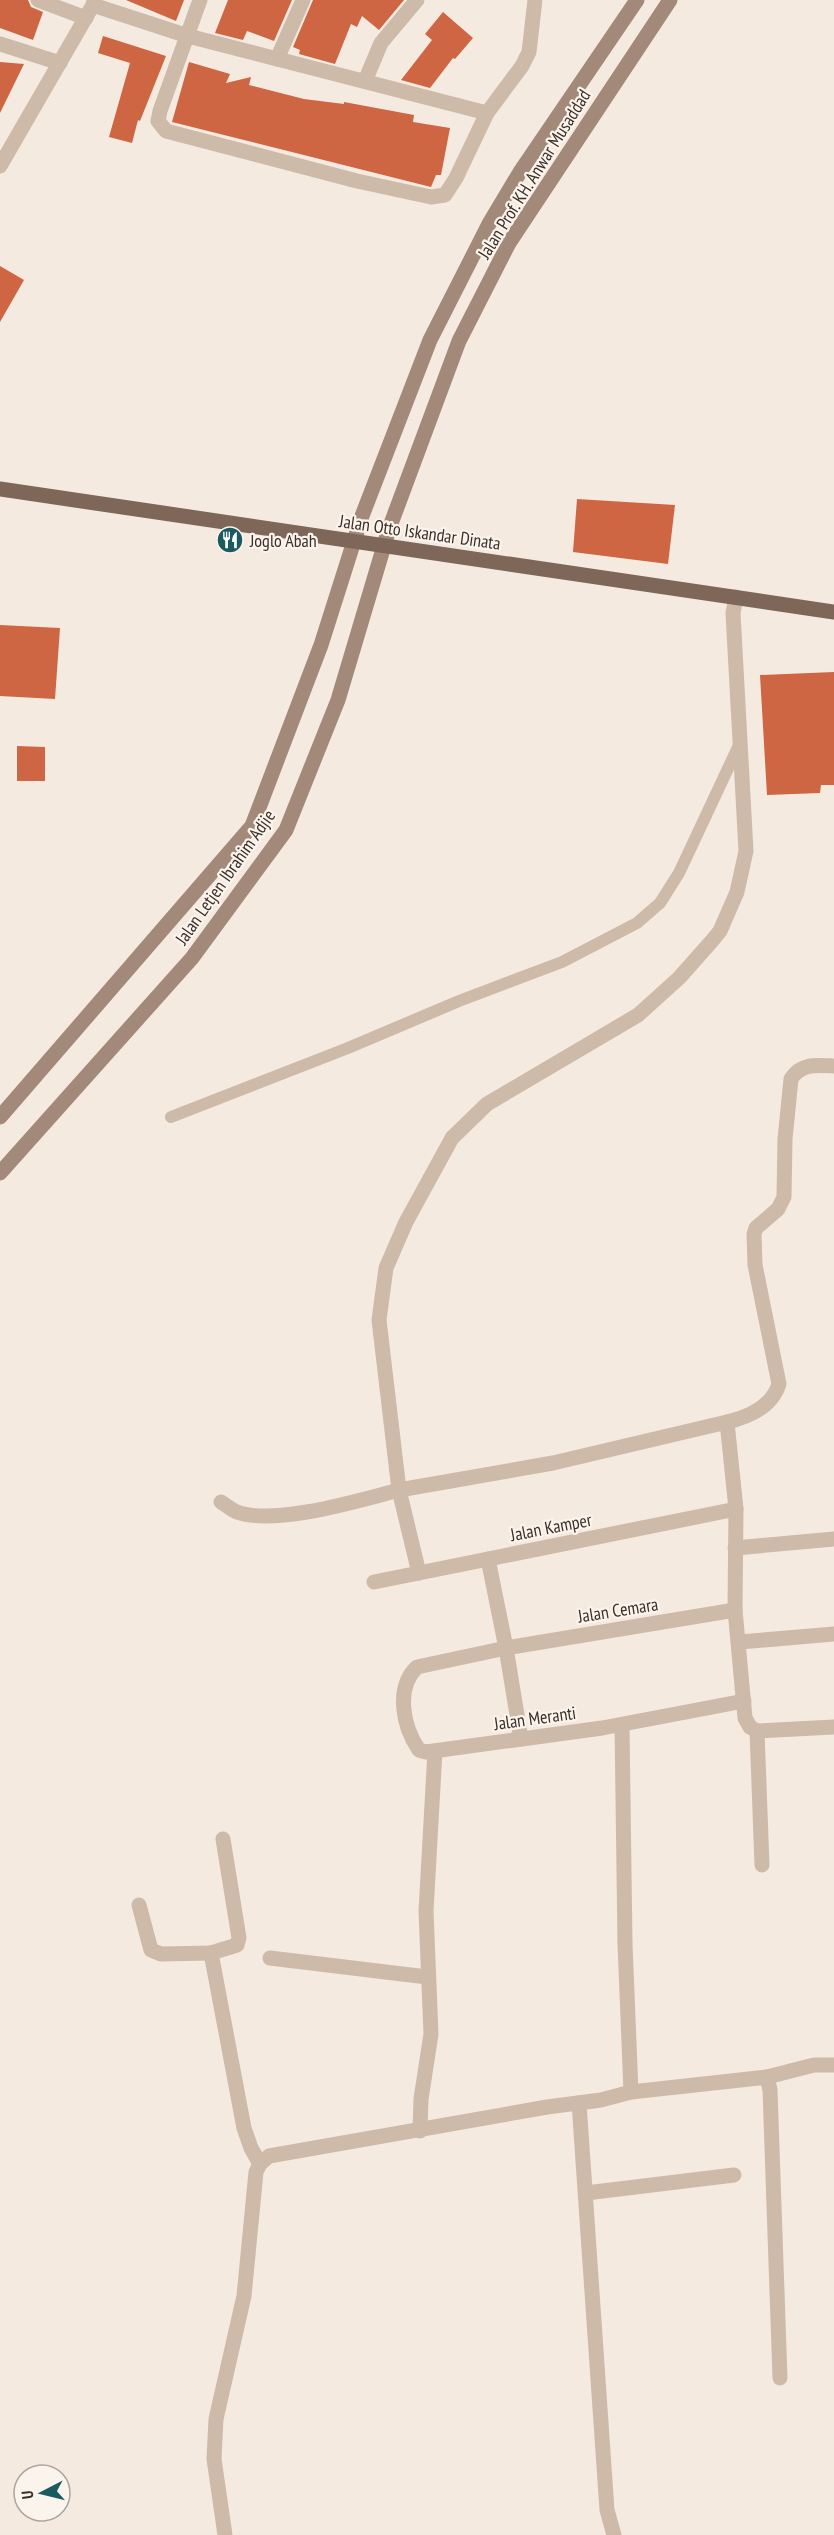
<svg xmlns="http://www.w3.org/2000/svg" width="834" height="2535" font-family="'PT Sans Narrow',sans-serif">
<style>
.building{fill:#ce6543}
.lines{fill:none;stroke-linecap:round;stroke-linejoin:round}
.lane{stroke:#cebaa9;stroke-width:12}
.street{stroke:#cebaa9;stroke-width:15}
.secondary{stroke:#a2897a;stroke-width:15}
.primary{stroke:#7e6659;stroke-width:15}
.labels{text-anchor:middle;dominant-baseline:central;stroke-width:4.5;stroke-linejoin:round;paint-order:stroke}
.street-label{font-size:18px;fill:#3b2f29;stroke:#fbf4ec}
.poi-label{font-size:18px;fill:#3b2f29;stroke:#fbf4ec;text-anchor:start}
</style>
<rect width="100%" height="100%" fill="#f5eadf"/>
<g class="building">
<polygon points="0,0 28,0 31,7 43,12 33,40 0,28"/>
<polygon points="126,0 184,0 176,21"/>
<polygon points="228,0 292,0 274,41 247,31 243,40 215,33"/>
<polygon points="313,0 404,0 379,30 362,16 357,27 351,24 335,64 299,54 300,50 293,47"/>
<polygon points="443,12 473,38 455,59 453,58 430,88 401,80 432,40 425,34"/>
<polygon points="103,36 166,56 140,121 138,120 132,143 109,137 130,63 98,53"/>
<polygon points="0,62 24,64 0,113"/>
<polygon points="189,62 230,74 226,83 251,77 249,85 304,99 344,104 344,102 414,115 413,122 450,128 441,175 436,175 431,187 172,122"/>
<polygon points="0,266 24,280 0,322"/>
<polygon points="577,499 675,505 668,564 573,552"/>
<polygon points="0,625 60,628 55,699 0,696"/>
<polygon points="834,672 834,785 821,785 820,793 767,795 760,675"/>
<polygon points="17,746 45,747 45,781 17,781"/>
</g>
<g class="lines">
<polyline class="lane" points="171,1117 348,1048 459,1001 562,962 637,923 660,903 679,873 739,745"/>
<g class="street">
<polyline points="38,0 86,18"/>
<polyline points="94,0 93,5 188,36 487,113 456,178 445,195 431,197 357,181 166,131 158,121 160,111 200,0"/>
<polyline points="0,44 60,63"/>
<polyline points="277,59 303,0"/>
<polyline points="365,81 381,43 417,0"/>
<polyline points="487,113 522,66 529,52 535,0"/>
<polyline points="0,166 93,5"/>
<polyline points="736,597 733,613 746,851 737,892 720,931 711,942 679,978 638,1015 487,1104 452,1138 406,1222 386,1268 379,1320 399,1490 553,1463 727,1422 736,1509 735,1610 745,1718 750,1727 757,1731 834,1727"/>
<path d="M727,1422C749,1417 772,1406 779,1384L755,1265L754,1234L756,1228L778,1209L784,1197L785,1139L791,1079C801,1063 817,1065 834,1066"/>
<path d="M221,1502C226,1505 232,1510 237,1512C275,1526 360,1500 399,1490L419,1573"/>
<polyline points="735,1548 834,1539"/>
<polyline points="488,1559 506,1648 521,1739"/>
<polyline points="374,1582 736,1509"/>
<path d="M735,1610L506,1648L417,1667C395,1688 403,1727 419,1750L426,1752L602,1728L744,1701"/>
<polyline points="740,1642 834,1634"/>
<polyline points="622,1725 625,1944 631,2092"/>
<polyline points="757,1731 762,1865"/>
<polyline points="223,1839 239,1938 237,1945 211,1953 244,2128 251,2148 260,2164"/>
<polyline points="139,1905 151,1950 161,1954 211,1953"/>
<polyline points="270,1958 427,1977"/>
<polyline points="767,2077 814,2065 834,2065"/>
<polyline points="579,2103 607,2510 614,2535"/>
<polyline points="420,2131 421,2099 431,2034 426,1911 435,1751"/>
<polyline points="586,2193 734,2175"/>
<polyline points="225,2535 214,2459 216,2419 244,2296 256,2172 260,2164 269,2156 547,2107 601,2100 631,2092 767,2077 770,2090 780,2378"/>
</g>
<g class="secondary">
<polyline points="0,1117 252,826 321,645 362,516 430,340 490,222 520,172 637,0"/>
<polyline points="0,1173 192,958 286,830 338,700 389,529 459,341 509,243 670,0"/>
</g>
<polyline class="primary" points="0,489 834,612"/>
</g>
<defs>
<symbol id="restaurant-disc" viewBox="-11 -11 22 22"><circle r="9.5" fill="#1b5b60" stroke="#fbf4ec"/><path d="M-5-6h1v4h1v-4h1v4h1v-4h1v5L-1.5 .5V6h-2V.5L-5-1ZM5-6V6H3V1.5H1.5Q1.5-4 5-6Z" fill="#fff"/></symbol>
</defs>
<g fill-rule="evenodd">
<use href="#restaurant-disc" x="215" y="525" width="30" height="30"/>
</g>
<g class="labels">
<g class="street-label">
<text transform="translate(534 174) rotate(-58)">Jalan Prof. KH. Anwar Musaddad</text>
<text transform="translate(420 532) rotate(8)">Jalan Otto Iskandar Dinata</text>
<text transform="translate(225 877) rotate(-55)">Jalan Letjen Ibrahim Adjie</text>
<text transform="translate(551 1527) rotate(-11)">Jalan Kamper</text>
<text transform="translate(618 1610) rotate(-9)">Jalan Cemara</text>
<text transform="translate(535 1718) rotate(-8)">Jalan Meranti</text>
</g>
<g class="poi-label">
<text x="250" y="540">Joglo Abah</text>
</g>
</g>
<g transform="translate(42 2493) rotate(263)"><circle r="28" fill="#fbf4ec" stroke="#aea59e" stroke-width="1.5"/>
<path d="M0-4.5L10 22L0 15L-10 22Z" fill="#1b5b60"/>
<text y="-9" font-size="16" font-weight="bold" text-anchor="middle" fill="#3b2f29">U</text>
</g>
</svg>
